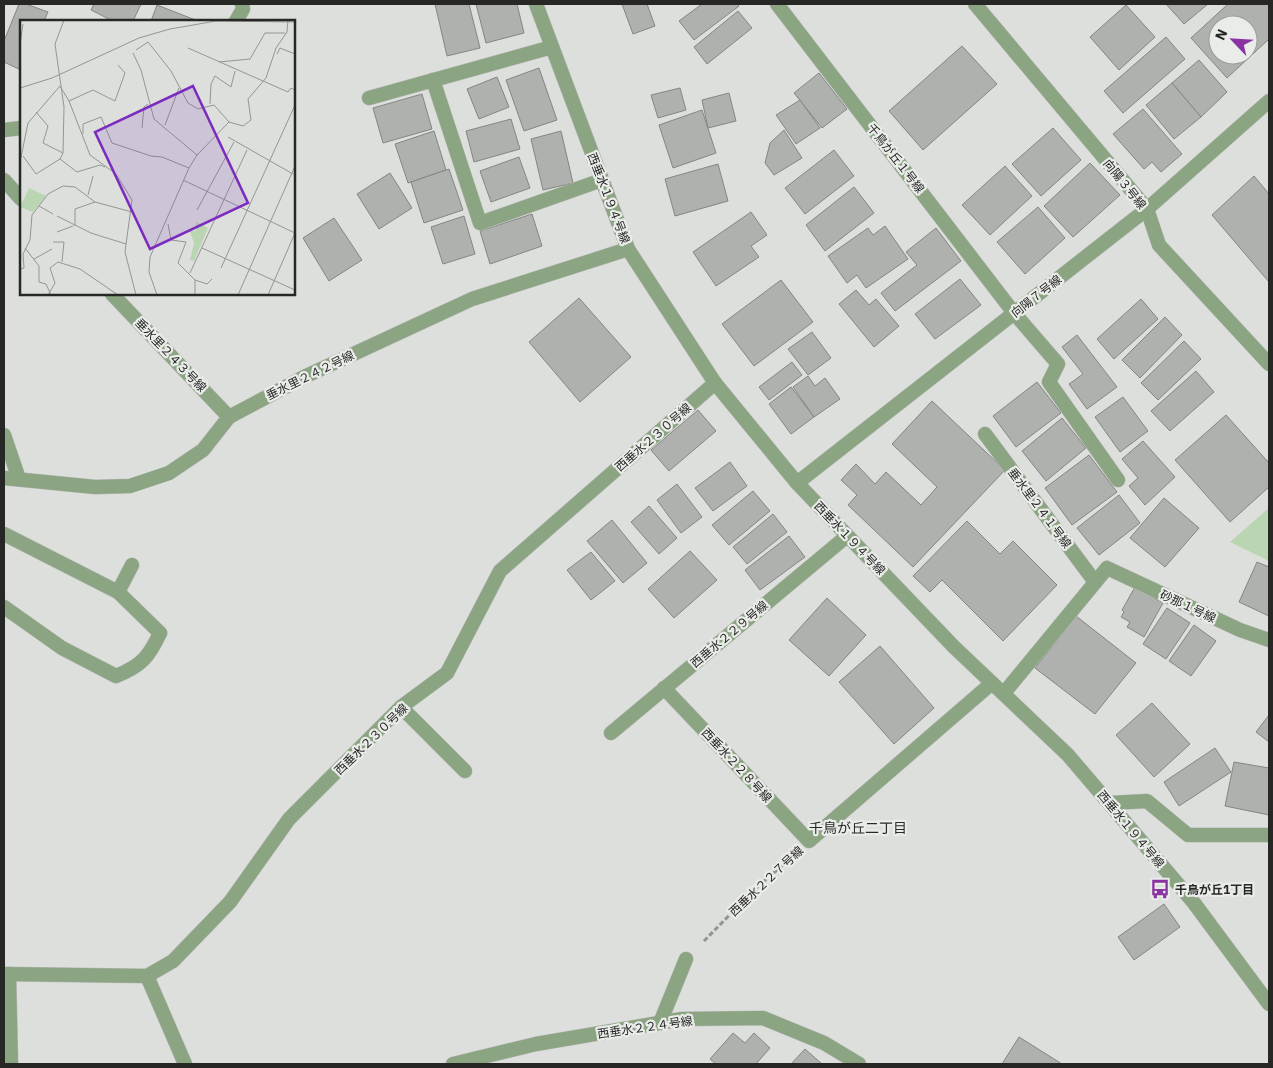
<svg xmlns="http://www.w3.org/2000/svg" width="1273" height="1068" font-family="'IBM Plex Sans','Noto Sans JP',sans-serif">
<style>
.green{fill:#bad5b2}
.building{fill:#aeb1ae;stroke:#848684;fill-rule:evenodd}
.lines{fill:none;stroke-linecap:round;stroke-linejoin:round}
.service-casing{stroke:#b9bab8;stroke-width:15}
.minor-casing{stroke:#b9bab8;stroke-width:15}
.tertiary-casing{stroke:#b9bab8;stroke-width:15}
.path{stroke:#929491;stroke-width:3;stroke-dasharray:5 2.5;stroke-linecap:butt}
.service{stroke:#8ba482;stroke-width:14}
.minor{stroke:#8ba482;stroke-width:14}
.tertiary{stroke:#8ba482;stroke-width:14}
.labels{text-anchor:middle;dominant-baseline:central;stroke-width:4.5;stroke-linejoin:round;paint-order:stroke}
.street-label{font-size:12px;fill:#272826;stroke:#eaece9}
.poi-label{font-size:12px;font-weight:bold;fill:#272826;stroke:#eaece9;text-anchor:start}
.neighbourhood-label{font-size:14px;fill:#292a28;stroke:#eaece9}
.inset-road{fill:none;stroke:#949693;stroke-width:1}
.view{fill:#7b2cbf;fill-opacity:0.15;stroke:#7b2cbf;stroke-width:2.5}
.inset-edge{fill:none;stroke:#272826;stroke-width:2.5}
</style>
<rect width="100%" height="100%" fill="#dddfdc"/>
<polygon class="green" points="1269,508 1269,561 1230,542"/>
<g class="building">
<polygon points="19,4 26,4 48,12 44,21 21,21 21,70 4,62 4,41"/>
<polygon points="94,4 141,4 133,21 113,21 91,10"/>
<polygon points="435,4 469,4 480,48 447,56"/>
<polygon points="476,4 517,4 524,33 486,43"/>
<polygon points="622,4 647,4 655,26 633,34"/>
<polygon points="702,4 737,4 739,6 694,40 679,21"/>
<polygon points="1166,4 1208,4 1184,24"/>
<path d="M1228,4H1269V39L1227,78L1191,38ZM1218,25H1248V55H1218Z"/>
<polygon points="157,5 198,21 151,21"/>
<polygon points="1126,5 1155,37 1119,70 1090,37"/>
<polygon points="738,11 752,28 707,64 694,47"/>
<polygon points="1166,37 1185,59 1123,113 1104,91"/>
<polygon points="962,46 997,84 923,150 889,111"/>
<polygon points="1199,60 1227,92 1201,117 1172,83"/>
<polygon points="539,68 557,120 524,131 506,80"/>
<polygon points="819,73 847,109 822,128 794,93"/>
<polygon points="497,77 509,107 479,119 467,89"/>
<polygon points="1172,83 1201,117 1174,139 1146,105"/>
<polygon points="680,88 686,110 658,118 651,95"/>
<polygon points="729,93 736,121 708,128 702,100"/>
<polygon points="422,94 432,129 383,143 373,108"/>
<polygon points="800,100 820,128 796,144 776,115"/>
<polygon points="1143,109 1182,154 1161,172 1152,162 1144,169 1113,134"/>
<polygon points="702,110 716,153 673,168 659,125"/>
<polygon points="511,119 520,149 474,162 466,131"/>
<polygon points="1053,128 1081,160 1041,196 1012,164"/>
<polygon points="784,130 802,158 774,175 765,163 770,143"/>
<polygon points="434,131 446,170 408,183 395,144"/>
<polygon points="561,131 573,183 543,190 531,139"/>
<polygon points="834,150 854,176 805,214 785,188"/>
<polygon points="519,157 530,188 491,202 480,171"/>
<polygon points="1090,163 1120,195 1073,237 1044,206"/>
<polygon points="718,164 728,201 675,216 665,179"/>
<polygon points="1005,166 1032,196 990,235 962,205"/>
<polygon points="449,169 463,210 424,223 411,182"/>
<polygon points="390,173 412,208 379,229 357,194"/>
<polygon points="1254,176 1269,194 1269,282 1212,215"/>
<polygon points="854,187 874,213 825,251 806,225"/>
<polygon points="1038,207 1065,238 1025,274 997,242"/>
<polygon points="751,212 767,235 751,246 759,257 716,286 693,252"/>
<polygon points="532,214 542,246 490,264 480,231"/>
<polygon points="464,216 475,254 443,264 431,227"/>
<polygon points="334,218 362,260 329,281 303,238"/>
<polygon points="885,226 908,259 866,288 857,275 847,283 828,256 868,228 873,235"/>
<polygon points="936,228 961,261 895,311 881,293 917,265 906,252"/>
<polygon points="960,279 981,305 935,339 915,314"/>
<polygon points="781,280 813,322 754,366 722,324"/>
<polygon points="856,290 869,305 876,299 899,326 874,347 839,304"/>
<polygon points="579,298 631,357 580,402 529,342"/>
<polygon points="1141,299 1158,319 1114,359 1097,339"/>
<polygon points="1165,317 1182,335 1140,378 1122,360"/>
<polygon points="812,332 831,358 808,375 788,349"/>
<polygon points="1077,335 1117,387 1087,409 1069,384 1083,374 1062,347"/>
<polygon points="1184,341 1201,359 1158,400 1141,383"/>
<polygon points="792,362 802,375 769,400 759,387"/>
<polygon points="1196,371 1214,392 1170,431 1151,411"/>
<polygon points="808,376 815,386 825,378 840,399 814,417 793,387"/>
<polygon points="1037,382 1061,413 1016,447 993,416"/>
<polygon points="791,387 814,417 791,434 769,404"/>
<polygon points="1123,397 1148,431 1120,452 1095,417"/>
<polygon points="932,401 1005,470 913,567 848,505 857,495 841,480 856,464 875,484 886,472 921,505 937,487 892,444"/>
<polygon points="698,410 716,431 669,471 651,450"/>
<polygon points="1226,415 1269,463 1269,487 1230,522 1175,460"/>
<polygon points="1062,418 1086,448 1046,481 1022,451"/>
<polygon points="1143,441 1175,477 1145,505 1129,486 1138,478 1122,459"/>
<polygon points="1089,455 1117,492 1072,525 1045,488"/>
<polygon points="730,462 747,486 713,511 695,488"/>
<polygon points="677,484 702,517 681,533 657,500"/>
<polygon points="753,491 770,511 729,545 712,525"/>
<polygon points="1119,495 1140,523 1099,555 1077,528"/>
<polygon points="1164,498 1199,528 1165,567 1130,538"/>
<polygon points="649,506 677,538 659,554 631,522"/>
<polygon points="773,514 787,532 747,564 733,547"/>
<polygon points="612,520 647,563 623,583 587,541"/>
<polygon points="967,521 1000,554 1013,541 1057,585 1003,641 942,580 930,592 913,576"/>
<polygon points="789,536 805,557 760,590 745,570"/>
<polygon points="690,551 717,580 674,618 648,589"/>
<polygon points="591,552 615,581 591,600 567,570"/>
<polygon points="1257,562 1269,567 1269,616 1239,602"/>
<polygon points="1135,587 1163,603 1144,637 1127,627 1130,622 1121,617 1124,612 1122,610"/>
<polygon points="827,598 866,635 829,676 789,640"/>
<polygon points="1167,608 1190,623 1166,659 1143,644"/>
<polygon points="1076,616 1136,663 1095,714 1035,668"/>
<polygon points="1194,625 1216,641 1191,676 1169,661"/>
<polygon points="880,646 934,708 894,744 839,682"/>
<polygon points="1152,703 1190,744 1154,777 1116,735"/>
<polygon points="1269,715 1269,742 1256,732"/>
<polygon points="1215,748 1231,772 1179,806 1164,782"/>
<polygon points="1234,762 1269,768 1269,815 1225,806"/>
<polygon points="1164,904 1180,927 1134,960 1118,937"/>
<polygon points="733,1033 745,1043 754,1033 770,1048 756,1064 716,1064 710,1059"/>
<polygon points="1019,1037 1062,1064 1002,1064"/>
<polygon points="805,1049 822,1064 791,1064"/>
</g>
<g class="lines">
<defs>
<g id="service">
<polyline points="433,80 480,223 602,180"/>
<polyline points="369,98 552,47"/>
<polyline points="985,434 1095,582"/>
<path d="M4,607L62,648L116,676C141,666 149,657 160,633"/>
<polyline points="664,688 809,841 992,683"/>
<polyline points="1004,693 1107,568 1240,630 1269,640"/>
<polyline points="611,733 847,536"/>
<polyline points="9,974 11,1064"/>
<polyline points="147,976 185,1064"/>
<polyline points="660,1023 686,959"/>
</g>
<g id="minor">
<polyline points="536,4 628,249 715,383 797,483 1147,209 1269,101"/>
<polyline points="777,4 1014,313 1058,364 1049,382 1118,480"/>
<polyline points="975,4 1147,209 1159,245 1269,364"/>
<polyline points="236,21 243,9 242,4"/>
<polyline points="4,130 21,128"/>
<polyline points="4,180 21,199"/>
<polyline points="112,294 229,417"/>
<polyline points="4,435 19,479"/>
<polyline points="4,478 95,487 130,486 169,473 203,450 229,417 306,376 472,299 628,249"/>
<polyline points="4,534 118,592 160,633"/>
<polyline points="118,592 132,565"/>
<polyline points="401,707 465,771"/>
<polyline points="1110,803 1147,801 1188,835 1269,835"/>
<polyline points="4,974 147,976 173,961 230,902 289,819 401,707 447,673 500,571 715,383"/>
</g>
<g id="tertiary">
<polyline points="797,483 954,647 1068,755 1194,903 1269,1004"/>
<polyline points="453,1064 536,1044 682,1019 763,1018 824,1043 859,1064"/>
</g>
</defs>
<use href="#service" class="service-casing"/>
<use href="#minor" class="minor-casing"/>
<use href="#tertiary" class="tertiary-casing"/>
<polyline class="path" points="704,941 756,888 790,859"/>
<use href="#service" class="service"/>
<use href="#minor" class="minor"/>
<use href="#tertiary" class="tertiary"/>
</g>
<defs>
<symbol id="bus-bare" viewBox="-9 -9 18 18"><path d="M-5-6H5V4H4V6H2V4H-2V6H-4V4H-5ZM-3.5-4V0h7V-4ZM-3.5 1.2v1.5H-2V1.2ZM2 1.2v1.5H3.5V1.2Z" fill="#8a34a2" stroke="#eaece9" stroke-width="2.5" paint-order="stroke"/></symbol>
</defs>
<g fill-rule="evenodd">
<use href="#bus-bare" x="1146" y="875" width="28" height="28"/>
</g>
<g class="labels">
<g class="street-label">
<text transform="translate(896 158) rotate(52)">千鳥が丘１号線</text>
<text transform="translate(1125 184) rotate(51)">向陽３号線</text>
<text transform="translate(609 198) rotate(69)">西垂水１９４号線</text>
<text transform="translate(1036 296) rotate(-38)">向陽７号線</text>
<text transform="translate(171 355) rotate(46)">垂水里２４３号線</text>
<text transform="translate(310 375) rotate(-26)">垂水里２４２号線</text>
<text transform="translate(653 437) rotate(-41)">西垂水２３０号線</text>
<text transform="translate(1040 508) rotate(53)">垂水里２４１号線</text>
<text transform="translate(850 538) rotate(46)">西垂水１９４号線</text>
<text transform="translate(1188 606) rotate(25)">砂那１号線</text>
<text transform="translate(729 634) rotate(-40)">西垂水２２９号線</text>
<text transform="translate(371 739) rotate(-44)">西垂水２３０号線</text>
<text transform="translate(737 765) rotate(47)">西垂水２２８号線</text>
<text transform="translate(1131 829) rotate(50)">西垂水１９４号線</text>
<text transform="translate(766 881) rotate(-43)">西垂水２２７号線</text>
<text transform="translate(645 1027) rotate(-8)">西垂水２２４号線</text>
</g>
<g class="poi-label">
<text x="1175" y="889">千鳥が丘1丁目</text>
</g>
<g class="neighbourhood-label">
<text x="858" y="828">千鳥が丘二丁目</text>
</g>
</g>
<g transform="translate(20 20)">
<rect width="275" height="275" fill="#dddfdc"/>
<path d="M9,168L26,176L13,192L0,187ZM176,202L188,208L174,241L170,240L174,223L170,211H176Z" fill="#bad5b2"/>
<path class="inset-road" d="M0,24L3,4M168,28L268,72L271,68L275,70M116,30L128,22L151,51L168,83L178,89L194,85L209,102M113,33L121,50L134,99L177,135M257,34L260,28L275,34M199,42L230,39L245,13H265M40,66L49,81L70,135L96,154L112,180L105,232L116,275M0,68L32,58L119,18L150,9L196,1L275,2M49,81L73,70L95,81L105,53L98,45M190,84L191,64L195,56L211,67L215,51M16,92L28,106L23,123L43,133M209,102L223,106L231,100L228,79L246,58L256,28L267,12L268,0M145,105L159,68M122,108L124,87L128,84M63,114V104L81,97L92,123L131,136L142,137L169,148M208,117L273,154M3,136L16,154L40,139L43,133L44,87L35,24L44,0M40,139L57,152L80,145L85,147M0,142L8,103L40,66M163,160L275,213M68,175L73,156M19,186L33,194M177,190L214,122M37,196L71,213L106,224M148,204L151,220L166,222L158,243L175,260V275M55,206V189L75,182M37,212L53,206M33,222H44L42,242M5,228L19,246V262L26,264L31,275M182,228L275,270M14,239L32,229M201,248L275,85M0,249L4,248L3,234L10,220L12,195L28,174L43,166L55,167L75,182L112,192M170,253L227,130M175,260L187,264L192,259M28,275L35,263L30,248L38,242L60,249L98,275M137,275L129,252L130,237L169,148L177,135L209,102M218,275L275,146M248,275L275,213"/>
<path class="view" d="M173,66L228,183L130,229L75,112Z"/>
<rect width="275" height="275" class="inset-edge"/>
</g>
<rect width="1273" height="1068" fill="none" stroke="#272826" stroke-width="10"/>
<g transform="translate(1233 40) rotate(295)"><circle r="24" fill="#eaece9" stroke="#9c9e9b"/>
<path d="M0-4L9 19L0 12L-9 19Z" fill="#8a34a2"/>
<text y="-8" font-size="14" font-weight="bold" text-anchor="middle" fill="#272826">N</text>
</g>
</svg>
